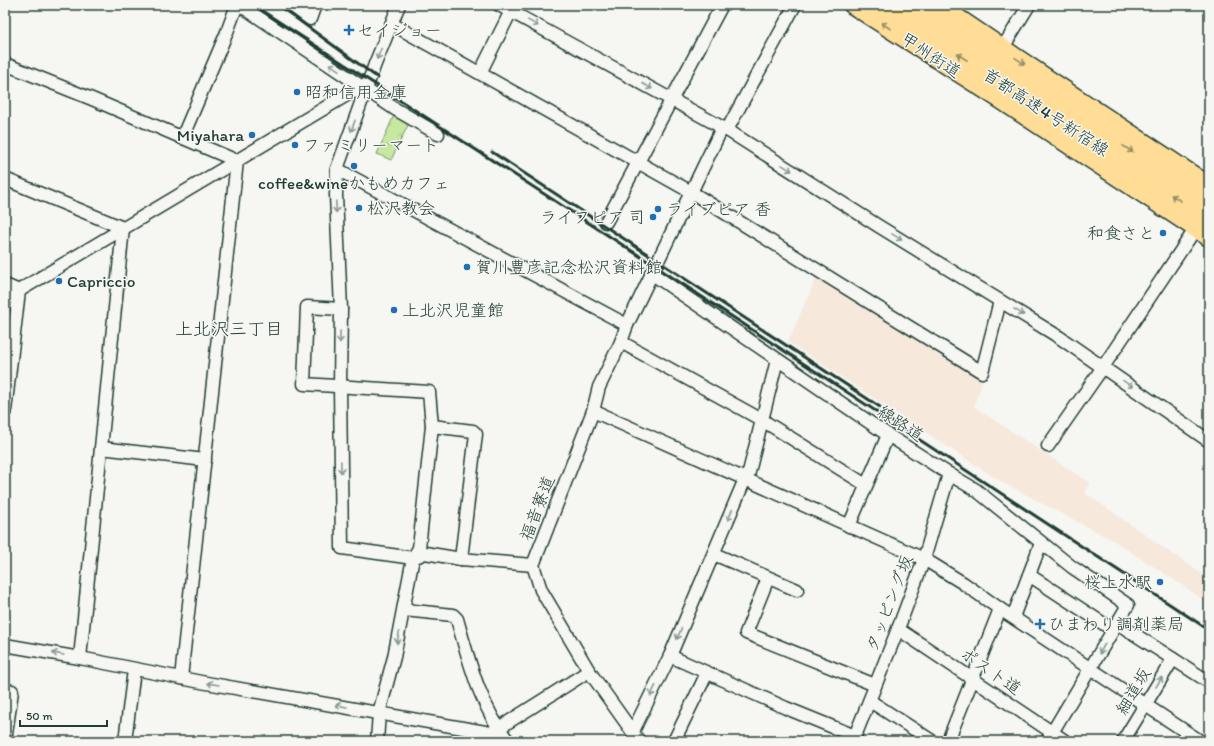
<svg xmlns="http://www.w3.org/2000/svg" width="1214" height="746" font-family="Itim,'Klee One',sans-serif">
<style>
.built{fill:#f7e8dc}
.grass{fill:url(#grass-tufts);stroke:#73926a}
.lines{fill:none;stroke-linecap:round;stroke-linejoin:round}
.minor-casing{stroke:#1f3d34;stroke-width:15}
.highway-casing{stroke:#1f3d34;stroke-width:21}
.minor{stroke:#f6f6f2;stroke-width:12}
.highway{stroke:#ffdd96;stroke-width:18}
.rail{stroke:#1f3d34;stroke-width:3}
.oneway{stroke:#8a9a93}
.oneway2{stroke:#8f8d65}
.poi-dot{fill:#1f6fb2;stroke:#f6f6f2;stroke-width:1.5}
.labels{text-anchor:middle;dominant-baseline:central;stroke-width:3;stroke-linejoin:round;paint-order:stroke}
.poi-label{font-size:17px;fill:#1f3d34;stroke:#f6f6f2;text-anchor:start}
.street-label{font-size:17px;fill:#1f3d34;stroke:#f6f6f2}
.neighbourhood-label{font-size:18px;fill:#1f3d34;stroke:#f6f6f2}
</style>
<defs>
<pattern id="grass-tufts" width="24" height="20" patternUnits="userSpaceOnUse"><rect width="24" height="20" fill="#c7e8a0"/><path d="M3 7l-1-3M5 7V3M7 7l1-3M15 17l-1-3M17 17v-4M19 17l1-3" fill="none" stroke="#aac88a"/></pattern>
</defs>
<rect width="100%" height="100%" fill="#f6f6f2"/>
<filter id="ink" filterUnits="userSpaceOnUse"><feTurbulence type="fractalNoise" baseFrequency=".025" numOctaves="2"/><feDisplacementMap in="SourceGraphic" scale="8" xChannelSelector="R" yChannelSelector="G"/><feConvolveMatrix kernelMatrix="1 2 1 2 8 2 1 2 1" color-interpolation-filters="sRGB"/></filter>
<g filter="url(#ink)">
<polygon class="built" points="817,276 983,379 974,407 1090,483 1085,493 1209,579 1209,603 1116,542 1000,481 788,342"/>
<polygon class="grass" points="395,113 410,121 391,160 377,154"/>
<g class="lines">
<defs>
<g id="minor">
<polyline points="240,5 395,109 438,134"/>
<polyline points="291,5 310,19 315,5"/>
<polyline points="399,5 375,64 337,169 336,195 341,309 340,386 342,548 413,558 425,553 461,559 533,565"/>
<polyline points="499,5 727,130 880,227 1059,337 1209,441"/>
<polyline points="392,24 691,192 982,372 1000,301"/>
<polyline points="1002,49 1029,5"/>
<polyline points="5,64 92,99 237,161"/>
<polyline points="480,73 514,5"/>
<polyline points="727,130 795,5"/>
<polyline points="182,138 227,32 237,5"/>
<polyline points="337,169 627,325"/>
<polyline points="5,179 123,228 80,658"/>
<polyline points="606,222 722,5"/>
<polyline points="651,273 888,435 949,474 976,490 1072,567 1128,605 1047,741"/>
<polyline points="5,285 19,291 5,411"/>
<polyline points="5,299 350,93 367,89"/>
<polyline points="341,309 307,307 304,384 429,392 432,426 419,548 413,558 394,657 379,713 377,741"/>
<polyline points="621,342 762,420 866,485"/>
<polyline points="593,411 924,559 963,583 1000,609 1200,741"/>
<polyline points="432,426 473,431 476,434 461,559"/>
<polyline points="1048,446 1103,367 1196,228"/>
<polyline points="101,448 205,460"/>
<polyline points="849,526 888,435"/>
<polyline points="714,554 797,590"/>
<polyline points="1029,575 1113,630"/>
<polyline points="768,578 746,633 875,685"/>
<path d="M404,610L453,615L457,619C469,661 480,706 508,741"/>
<polyline points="1013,617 1041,543"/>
<polyline points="1117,623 1209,682"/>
<polyline points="898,629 1065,741"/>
<polyline points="5,645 80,658 201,682 491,733 589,671"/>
<polyline points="670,656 786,708 855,736"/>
<polyline points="181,678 237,161"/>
<polyline points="5,690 12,691 5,741"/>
<polyline points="870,701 932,741"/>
<polyline points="633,731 670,656 745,479 749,472 777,360"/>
<polyline points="125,741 134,670"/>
<polyline points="639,741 589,671 541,590 533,565 593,411 599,387 621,342 627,325 722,128"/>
<polyline points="674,741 707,673"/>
<polyline points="853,741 898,629 924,559 949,474"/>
<polyline points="948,741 1000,609"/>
<polyline points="1123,741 1173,659"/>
</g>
<g id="highway">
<polyline points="853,5 1000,99 1209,237"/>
<polyline points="883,5 1209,219"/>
<polyline points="908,5 1209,202"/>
<polyline points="938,5 1049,80 1209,186"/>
</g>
</defs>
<use href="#minor" class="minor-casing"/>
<use href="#highway" class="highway-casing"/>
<use href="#minor" class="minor"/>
<use href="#highway" class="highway"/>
<g class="rail">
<polyline points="253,5 655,266 1209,630"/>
<polyline points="278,5 378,78"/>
<polyline points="492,152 880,407"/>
</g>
</g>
<defs><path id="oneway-shaft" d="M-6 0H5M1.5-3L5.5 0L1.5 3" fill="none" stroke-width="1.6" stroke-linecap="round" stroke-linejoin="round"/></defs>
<g class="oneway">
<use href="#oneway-shaft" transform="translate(533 23) rotate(29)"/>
<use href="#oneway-shaft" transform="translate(379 54) rotate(112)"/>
<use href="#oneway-shaft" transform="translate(334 67) rotate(-146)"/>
<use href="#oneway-shaft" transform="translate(647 86) rotate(29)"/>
<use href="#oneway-shaft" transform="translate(353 126) rotate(110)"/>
<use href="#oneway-shaft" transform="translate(787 168) rotate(32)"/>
<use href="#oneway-shaft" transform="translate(336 207) rotate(88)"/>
<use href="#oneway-shaft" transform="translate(897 237) rotate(31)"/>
<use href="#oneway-shaft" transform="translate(1019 312) rotate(31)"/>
<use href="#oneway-shaft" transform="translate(340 337) rotate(91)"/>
<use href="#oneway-shaft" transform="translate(1128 384) rotate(35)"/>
<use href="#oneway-shaft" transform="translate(341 467) rotate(89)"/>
<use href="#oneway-shaft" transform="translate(730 515) rotate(112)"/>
<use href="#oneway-shaft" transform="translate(679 634) rotate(113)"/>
<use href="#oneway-shaft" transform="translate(398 638) rotate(102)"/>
<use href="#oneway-shaft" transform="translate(1102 649) rotate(119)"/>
<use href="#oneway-shaft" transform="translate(58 654) rotate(-170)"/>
<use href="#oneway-shaft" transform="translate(1159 682) rotate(-58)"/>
<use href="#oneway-shaft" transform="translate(213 684) rotate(-170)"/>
<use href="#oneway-shaft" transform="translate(653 691) rotate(116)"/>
<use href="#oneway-shaft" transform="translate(341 706) rotate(-170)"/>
</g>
<g class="oneway2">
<use href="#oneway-shaft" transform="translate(886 26) rotate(-147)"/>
<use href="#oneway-shaft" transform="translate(962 57) rotate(-147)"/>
<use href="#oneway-shaft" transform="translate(1020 61) rotate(34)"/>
<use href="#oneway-shaft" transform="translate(1128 149) rotate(33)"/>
<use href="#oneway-shaft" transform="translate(1176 198) rotate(-147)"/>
</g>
</g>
<g class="poi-dot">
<path d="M347 24h4v4h4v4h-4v4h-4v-4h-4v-4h4z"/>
<circle cx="297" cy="92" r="4"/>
<circle cx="252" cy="135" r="4"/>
<circle cx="295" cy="145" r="4"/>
<circle cx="354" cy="166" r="4"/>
<circle cx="359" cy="208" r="4"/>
<circle cx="658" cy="209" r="4"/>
<circle cx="653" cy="217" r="4"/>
<circle cx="1163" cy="233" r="4"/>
<circle cx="467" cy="267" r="4"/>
<circle cx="59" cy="281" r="4"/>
<circle cx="394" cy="310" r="4"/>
<circle cx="1160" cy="582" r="4"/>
<path d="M1038 618h4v4h4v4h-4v4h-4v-4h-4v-4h4z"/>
</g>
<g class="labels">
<g class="poi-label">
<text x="357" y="30">セイジョー</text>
<text x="305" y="92">昭和信用金庫</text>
<text x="244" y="135" text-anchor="end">Miyahara</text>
<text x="303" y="145">ファミリーマート</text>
<text x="354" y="183" text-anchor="middle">coffee&amp;wineかもめカフェ</text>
<text x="367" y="208">松沢教会</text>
<text x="666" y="209">ライブピア 香</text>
<text x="645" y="217" text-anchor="end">ライフピア 司</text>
<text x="1155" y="233" text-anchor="end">和食さと</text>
<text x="475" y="267">賀川豊彦記念松沢資料館</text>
<text x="67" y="281">Capriccio</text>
<text x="402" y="310">上北沢児童館</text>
<text x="1152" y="582" text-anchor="end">桜上水駅</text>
<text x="1048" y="624">ひまわり調剤薬局</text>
</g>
<g class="street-label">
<text transform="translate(931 55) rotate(33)">甲州街道</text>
<text transform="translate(1046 112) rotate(33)">首都高速4号新宿線</text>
<text transform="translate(901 423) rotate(33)">線路道</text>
<text transform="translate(537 508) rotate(-69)">福音寮道</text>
<text transform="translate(889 603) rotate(-69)">タッピング坂</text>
<text transform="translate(991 671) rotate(34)">ポスト道</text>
<text transform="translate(1133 691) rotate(-59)">細道坂</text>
</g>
<g class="neighbourhood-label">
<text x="229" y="329">上北沢三丁目</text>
</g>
</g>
<rect width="1214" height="746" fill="none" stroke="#f6f6f2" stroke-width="20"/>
<rect x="10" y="10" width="1194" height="726" fill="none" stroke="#1f3d34" stroke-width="1.5" filter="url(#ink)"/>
<path d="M20 720v6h87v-6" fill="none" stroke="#1f3d34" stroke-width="2"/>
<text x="26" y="720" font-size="12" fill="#1f3d34" stroke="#f6f6f2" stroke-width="3" paint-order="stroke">50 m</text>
</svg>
